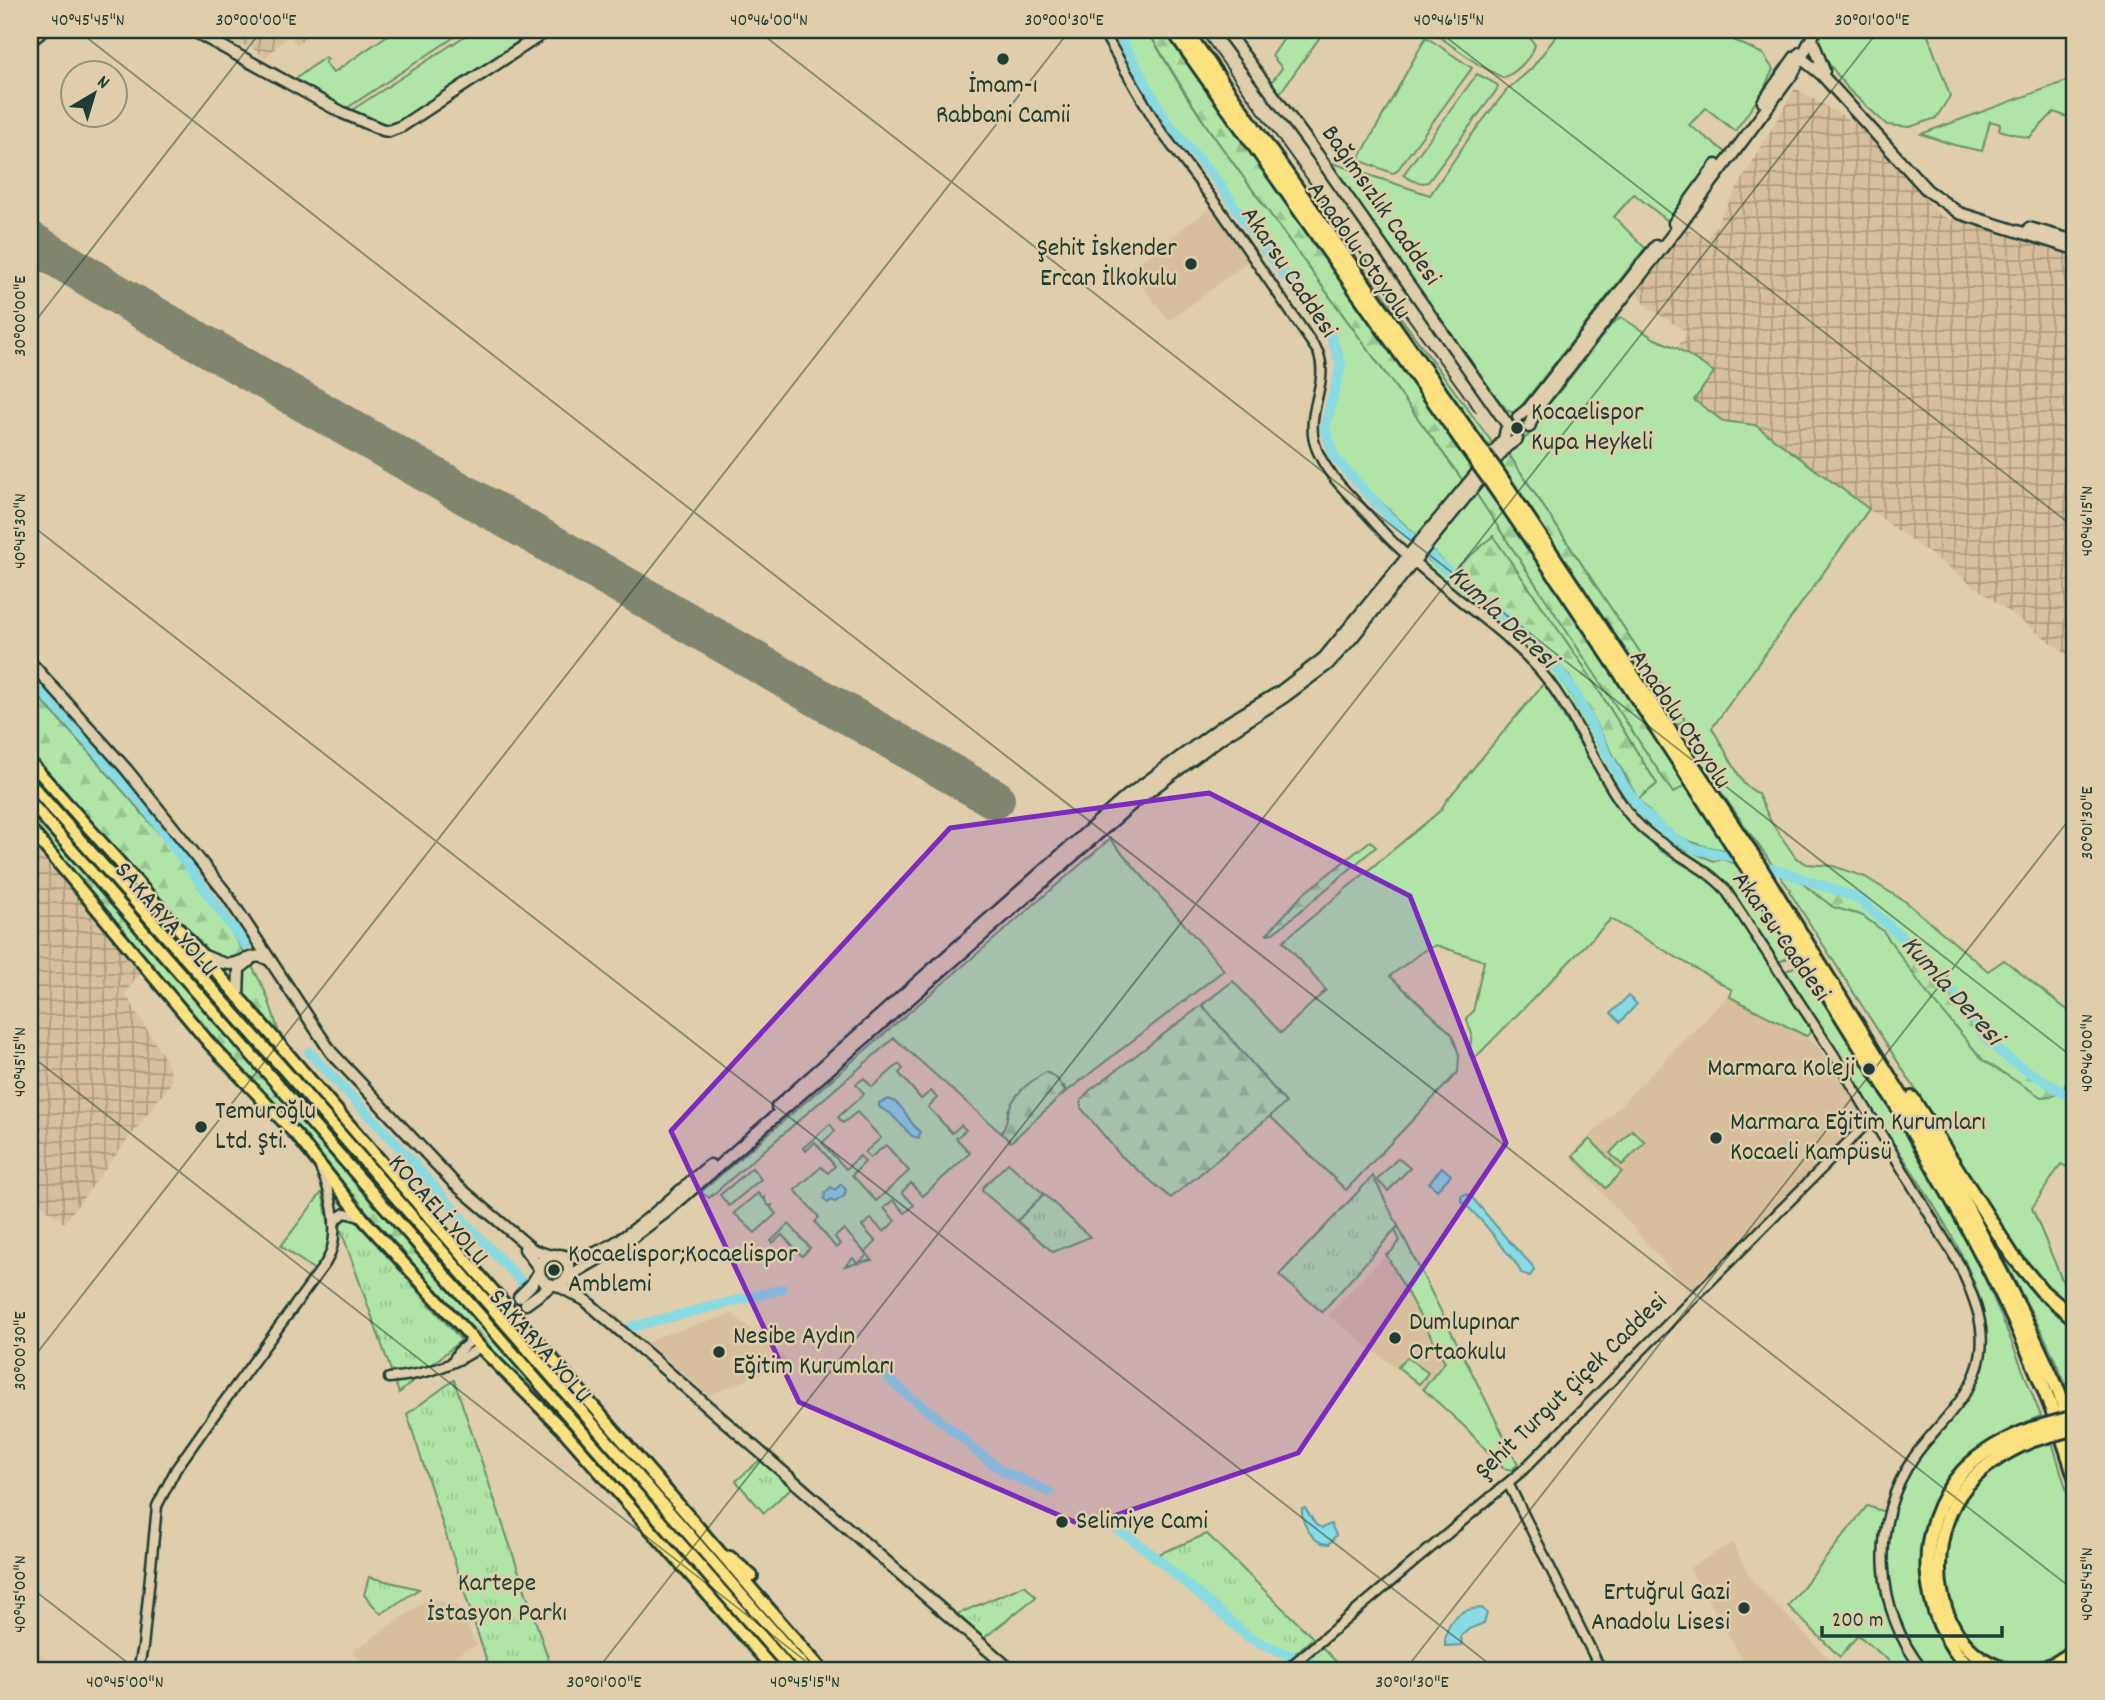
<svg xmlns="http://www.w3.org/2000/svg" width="2105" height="1700" font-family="Dekko,sans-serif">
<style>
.built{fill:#d7bf9d}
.industrial{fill:url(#industrial-grid)}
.green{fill:#b0e5a7;stroke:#68916e;stroke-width:2}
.forest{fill:url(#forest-firs);stroke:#68916e;stroke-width:2}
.park{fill:url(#park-tufts);stroke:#68916e;stroke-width:2}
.water{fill:#89dae2;stroke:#5f9b9c;stroke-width:2}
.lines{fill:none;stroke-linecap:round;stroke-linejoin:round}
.river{stroke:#89dae2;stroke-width:10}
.runway{stroke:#808570;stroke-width:40}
.secondary-tunnel{stroke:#b9b093;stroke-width:10;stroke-dasharray:10 5;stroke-linecap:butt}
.tertiary-casing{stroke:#1f3d34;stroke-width:13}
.secondary-casing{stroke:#1f3d34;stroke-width:15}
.trunk-casing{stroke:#1f3d34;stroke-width:16}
.motorway-casing{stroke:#1f3d34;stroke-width:18}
.tertiary{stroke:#e0cdab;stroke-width:8}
.secondary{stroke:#e0cdab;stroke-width:10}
.trunk{stroke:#fbe180;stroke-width:10}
.motorway{stroke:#fbe180;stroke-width:12}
.tram{stroke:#1f3d34;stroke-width:2}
.motorway-bridge-casing{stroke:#1f3d34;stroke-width:18;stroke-linecap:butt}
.motorway-bridge{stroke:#fbe180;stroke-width:12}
.marked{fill:#7b2cbf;fill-opacity:0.2;stroke:#7b2cbf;stroke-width:5;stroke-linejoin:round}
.ticks{fill:none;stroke:#1f3d34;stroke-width:2;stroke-opacity:0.45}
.poi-dot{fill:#1f3d34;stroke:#e0cdab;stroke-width:2.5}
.labels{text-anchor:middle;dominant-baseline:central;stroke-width:5;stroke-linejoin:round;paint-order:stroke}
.poi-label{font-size:26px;fill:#1f3d34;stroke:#e0cdab;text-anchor:start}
.street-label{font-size:26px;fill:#1f3d34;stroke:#e0cdab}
.park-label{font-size:26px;fill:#26453a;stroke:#e0cdab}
.water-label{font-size:28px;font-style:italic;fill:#24453d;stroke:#e0cdab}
.neatline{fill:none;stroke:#1f3d34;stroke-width:2.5}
.ticks-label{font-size:18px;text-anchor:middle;fill:#1f3d34}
</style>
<defs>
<pattern id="industrial-grid" width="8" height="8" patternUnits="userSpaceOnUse" patternTransform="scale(1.75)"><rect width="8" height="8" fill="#d7bf9d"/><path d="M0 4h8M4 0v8" fill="none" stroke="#ae9c81"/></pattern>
<pattern id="forest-firs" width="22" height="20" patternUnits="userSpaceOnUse" patternTransform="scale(1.75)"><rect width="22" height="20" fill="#b0e5a7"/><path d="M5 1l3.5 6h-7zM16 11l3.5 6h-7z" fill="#97c590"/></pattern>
<pattern id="park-tufts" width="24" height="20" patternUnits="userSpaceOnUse" patternTransform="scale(1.75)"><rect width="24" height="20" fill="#b0e5a7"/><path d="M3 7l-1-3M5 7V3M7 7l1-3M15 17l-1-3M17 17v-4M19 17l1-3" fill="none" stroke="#97c590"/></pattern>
</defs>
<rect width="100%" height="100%" fill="#e0cdab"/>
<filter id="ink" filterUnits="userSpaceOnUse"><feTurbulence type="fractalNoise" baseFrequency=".0143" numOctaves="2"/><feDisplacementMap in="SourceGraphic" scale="14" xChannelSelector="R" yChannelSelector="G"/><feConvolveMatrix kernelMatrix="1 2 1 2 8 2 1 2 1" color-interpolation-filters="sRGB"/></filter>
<g filter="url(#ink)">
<g class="built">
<polygon points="1212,206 1250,260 1172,319 1168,319 1131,272 1132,267"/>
<polygon points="1728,996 1804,1035 1818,1047 1862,1113 1862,1120 1692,1291 1688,1290 1570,1156"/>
<polygon points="1386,1254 1445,1363 1423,1389 1328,1315"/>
<polygon points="732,1314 791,1362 709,1395 648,1343 658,1337"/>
<polygon points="1732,1543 1753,1581 1840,1670 1749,1670 1689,1568"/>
<polygon points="428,1600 437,1600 457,1606 477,1646 467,1649 436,1670 373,1670 354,1654 355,1649"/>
<polygon points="30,1645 33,1649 61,1670 30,1670"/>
</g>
<g class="industrial">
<polygon points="205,30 314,30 298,44 288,36 265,58 251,46 236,45"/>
<polygon points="1795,88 1865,129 1899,171 1941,216 2075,255 2075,660 1755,426 1723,421 1694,400 1713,372 1677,348 1687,332 1649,308 1640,297 1638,292 1686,229 1708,239"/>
<polygon points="30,840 140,974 125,993 168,1064 172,1082 64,1223 30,1196 38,1182 35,1151 40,1138 30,1129"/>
<polygon points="2075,1061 2075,1100 2063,1091"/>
</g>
<g class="green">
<polygon points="395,30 457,30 459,34 347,108 294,80 325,57 328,59 325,62 333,73"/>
<polygon points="474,30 531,30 533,32 399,122 381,124 352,110"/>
<polygon points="1119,30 1147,30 1185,94 1213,135 1464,482 1419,538 1359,482 1337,456 1328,428 1343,364 1340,349 1325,318 1285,272 1222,182 1168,118"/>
<polygon points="1290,30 1325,30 1280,93 1271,83 1282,68 1272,56"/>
<path d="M1430,30H1524L1535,45C1531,58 1516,73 1503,78L1479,65Z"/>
<polygon points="1561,30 1713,30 1763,54 1773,69 1762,93 1735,131 1706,108 1689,125 1727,153 1673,225 1634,194 1614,217 1645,248 1515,414 1507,410 1492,391 1329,162 1430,195 1469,138 1507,90 1531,69"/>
<polygon points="1818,30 1926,30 1950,96 1936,118 1910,127 1887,125 1849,90 1827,61 1816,36"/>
<polygon points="1426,37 1472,68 1396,172 1392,173 1361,161 1359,159"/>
<path d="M1477,74L1496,84L1498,86L1496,91L1428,182C1420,184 1410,180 1403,175Z"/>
<polygon points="2075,78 2075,120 2054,112 2029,138 1999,130 2000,124 1990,121 1982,151 1954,145 1921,134"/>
<polygon points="1621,317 1655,339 1677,348 1714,372 1694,400 1723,421 1755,425 1869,509 1712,728 1744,784 1758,794 1771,822 1796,858 1807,864 1833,866 1865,877 1906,902 1988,971 2004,960 2071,1013 2075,1009 2075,1061 2063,1091 2075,1100 2075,1171 2061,1164 2032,1208 2075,1311 2032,1272 2007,1238 1961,1161 1789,891 1790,890 1675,727 1684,719 1508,453 1517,442 1528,436 1535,419 1559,392 1611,325"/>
<circle cx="1518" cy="428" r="9"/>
<path d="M1475,490L1673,792L1686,785L1731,851C1683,843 1670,837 1638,799L1657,784L1584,667L1493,537L1453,571L1429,547Z"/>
<path d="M1422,555L1508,624L1546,661L1567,688L1629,800L1644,818L1681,848L1714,861L1722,859L1737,864L1794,955L1779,962L1725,883C1700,857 1665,847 1639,819L1539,669L1416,563Z"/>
<polygon points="1544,683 1615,803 1633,826 1661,851 1715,884 1814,1030 1806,1036 1730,997 1732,990 1611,919 1473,1060 1469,1054 1472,1034 1466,1018 1473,1012 1484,961 1436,945 1423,951 1390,976 1452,1034 1459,1055 1458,1072 1346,1190 1270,1116 1285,1102 1202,1005 1233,981 1281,1033 1326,990 1283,941 1441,810 1446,801"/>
<polygon points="1110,839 1224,970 1066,1092 1064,1086 1008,1110 1007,1123 1001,1133 894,1038 709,1198 701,1192"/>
<path d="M1799,964C1861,1061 1926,1159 1977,1263C2002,1312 2020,1365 2041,1416C2014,1427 1987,1439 1967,1459C1909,1516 1905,1611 1963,1670H1928C1882,1610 1872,1521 1919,1457C1947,1418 1989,1389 1987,1336C1985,1272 1916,1178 1881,1124C1849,1073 1818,1021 1786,971Z"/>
<polygon points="899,1064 903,1069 899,1073 921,1099 931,1091 937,1098 928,1107 952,1133 961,1125 966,1130 956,1138 970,1153 923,1196 911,1183 902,1192 914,1205 905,1213 893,1200 884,1208 895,1221 884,1232 871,1219 862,1226 876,1242 866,1252 872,1260 845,1266 853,1258 858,1264 867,1255 844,1229 835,1237 840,1244 836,1248 815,1222 819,1217 795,1190 821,1167 828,1173 835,1166 815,1142 806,1151 803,1148 830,1124 835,1131 822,1143 846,1169 860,1156 865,1162 852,1175 876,1201 909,1171 886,1145 870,1158 865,1152 881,1138 857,1112 843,1123 838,1117 864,1094 856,1084 864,1078 872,1087"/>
<polygon points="1632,1130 1645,1142 1622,1165 1610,1153"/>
<polygon points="1590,1139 1622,1172 1606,1188 1573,1156"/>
<polygon points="1398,1158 1410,1168 1388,1191 1377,1180"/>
<polygon points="1008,1163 1044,1194 1017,1221 982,1191 983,1187"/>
<polygon points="752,1168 761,1179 729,1206 720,1195"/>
<polygon points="1968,1191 2033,1290 2075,1326 2075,1405 2044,1336"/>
<path d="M322,1192C329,1225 336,1240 316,1271L281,1246Z"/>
<polygon points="758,1193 763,1199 765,1197 765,1201 769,1206 772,1205 771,1208 776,1214 755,1233 734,1213"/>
<polygon points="789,1224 810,1248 802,1256 782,1235 773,1243 771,1241"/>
<polygon points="1398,1226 1518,1464 1512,1470 1503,1468 1465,1427 1423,1389 1445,1362 1386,1254 1390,1253 1400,1241 1395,1230"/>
<circle cx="554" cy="1270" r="14"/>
<polygon points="1407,1357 1428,1373 1419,1384 1398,1367"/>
<path d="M2052,1442L2075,1518V1640C2063,1656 2043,1665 2024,1665C1951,1666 1928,1568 1957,1513C1978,1474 2010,1452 2052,1442Z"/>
<polygon points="1867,1506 1885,1512 1880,1559 1901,1643 1913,1664 1908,1670 1900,1670 1858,1635 1840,1657 1788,1606"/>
</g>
<g class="forest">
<path d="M1147,30H1164L1370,317L1474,469L1464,482L1213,135C1189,101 1169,65 1147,30Z"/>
<polygon points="1190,30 1494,445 1490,451 1355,256"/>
<polygon points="1508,453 1685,720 1675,726 1498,463"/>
<polygon points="1483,482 1686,785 1673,793 1477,495 1475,490"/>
<polygon points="1493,536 1584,667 1657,784 1638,799 1569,676 1528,633 1453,571"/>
<path d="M30,687C112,779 201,870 260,981C271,1001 276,1025 283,1046L30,760Z"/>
<polygon points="30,808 622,1482 578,1445 215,1044 30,822"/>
<polygon points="1370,841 1376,847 1285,924 1273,933 1267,934 1303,894"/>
<path d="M1802,883C1854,882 1913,945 1942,984C1958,1005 1972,1029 1991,1048C2011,1067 2034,1079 2058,1092L2052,1096L2041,1097L1983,1060L1926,992L1883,931L1863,916L1833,907Z"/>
<polygon points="1202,1005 1286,1103 1171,1198 1120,1155 1081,1108 1081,1101 1089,1091"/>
<path d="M1046,1072C1055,1076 1062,1083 1065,1092L1011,1142L1001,1133C1009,1124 1005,1117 1010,1107C1016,1092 1032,1080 1046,1072Z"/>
</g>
<g class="park">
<polygon points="1373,1176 1398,1226 1322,1312 1279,1275"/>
<polygon points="1044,1194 1090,1237 1053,1252 1017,1221"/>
<polygon points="344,1219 356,1220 461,1340 399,1393 340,1227"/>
<polygon points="454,1380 552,1670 486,1670 486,1659 407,1414"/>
<polygon points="761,1459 792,1487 764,1513 736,1481"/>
<polygon points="1207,1534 1313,1638 1292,1656 1251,1639 1154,1556"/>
<polygon points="369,1577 419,1589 381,1614 364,1595"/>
<polygon points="1025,1585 1036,1597 984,1638 957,1614"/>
<polygon points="1322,1647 1344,1670 1322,1670 1306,1661"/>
</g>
<g class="water">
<polygon points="1628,996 1637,1004 1620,1022 1611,1013"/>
<path d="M889,1099C906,1105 907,1122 920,1132L919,1138L912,1136L890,1113L879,1107V1103Z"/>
<polygon points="1442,1167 1451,1175 1437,1190 1429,1183"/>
<polygon points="841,1184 846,1190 844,1196 835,1202 831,1200 828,1203 824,1199 825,1193 831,1187 835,1190"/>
<path d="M1465,1194L1471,1196L1507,1239L1532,1265L1534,1270L1530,1276L1521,1273C1517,1262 1509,1256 1502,1246C1489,1229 1477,1214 1461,1201V1196Z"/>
<path d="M1305,1508L1316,1525L1322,1528L1331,1524L1336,1535L1329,1544C1313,1545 1301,1523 1302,1509Z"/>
<path d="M1482,1608L1487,1613L1484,1623L1469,1629L1461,1636L1462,1645L1445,1646C1444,1623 1457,1608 1482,1608Z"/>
</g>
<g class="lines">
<g class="river">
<polyline points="1116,30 1168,124 1216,179 1264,249 1330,334 1341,365 1325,427 1334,457 1387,515 1454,577 1512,623 1552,662 1572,688 1623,784 1642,811 1669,835 1694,849 1724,855 1786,873 1858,898 1923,956 1956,995 1990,1043 2013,1062 2075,1100"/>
<polyline points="30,678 142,803 246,946"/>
<polyline points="309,1052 398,1146 472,1230 522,1282"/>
<polyline points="631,1327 782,1289"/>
<polyline points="889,1379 910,1397"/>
<polyline points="916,1401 939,1419"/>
<polyline points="946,1425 968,1443"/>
<polyline points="973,1449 997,1467"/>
<polyline points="1003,1471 1049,1492"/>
<polyline points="1111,1526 1129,1537 1154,1556 1251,1639 1292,1656"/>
<polyline points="1306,1661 1322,1670"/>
</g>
<polyline class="runway" points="30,241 135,305 995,799"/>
<g class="secondary-tunnel">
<polyline points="473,1339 519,1297"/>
<polyline points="480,1347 526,1304"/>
</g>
<defs>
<g id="tertiary">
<path d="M1102,30L1160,130L1219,208L1318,352C1331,384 1302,414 1317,450C1327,474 1345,490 1362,509C1373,520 1383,533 1395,544C1414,563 1435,579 1455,596C1481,618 1509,637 1532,662C1574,705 1593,767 1629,814C1656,848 1697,859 1725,889L1834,1055L1959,1264C1974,1297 1989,1330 1978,1366C1967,1402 1935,1427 1914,1457C1870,1520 1874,1610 1923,1670"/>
<polyline points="334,1224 337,1218 345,1213 360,1217"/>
<polyline points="452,1362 458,1352 473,1339"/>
<path d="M389,1378C422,1375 453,1367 480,1347"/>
<polyline points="1508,1483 1601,1670"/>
<path d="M138,1670L143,1647L157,1506L176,1469L207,1425L325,1264C342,1238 333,1196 320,1168"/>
<polyline points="1286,1670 1523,1470 1872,1118"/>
</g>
<g id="secondary">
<polyline points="192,30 343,113 383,130 389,131 402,126 548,30"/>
<polyline points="1225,30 1317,154 1507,424"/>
<polyline points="1812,39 1824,71"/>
<polyline points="30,41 44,30"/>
<polyline points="1800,53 1801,58 1821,74 1927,190 1959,213 2075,249"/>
<polyline points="1763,102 1795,57"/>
<polyline points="1674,223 1716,165"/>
<polyline points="2029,228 2075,241"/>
<polyline points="1518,417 1529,408 1656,246"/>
<polyline points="1529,427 1535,411 1683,221 1793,73 1816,30"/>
<polyline points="1494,452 1504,439 1506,430"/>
<polyline points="30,662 126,769 225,892 331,1052 455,1184 533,1250 548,1255"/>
<path d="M202,955C211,958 222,965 231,964C246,962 256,950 271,961"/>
<polyline points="238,997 239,969 249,961"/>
<polyline points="777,1107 1126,797 1221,727 1281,691 1324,658 1485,463"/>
<polyline points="525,1249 539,1268"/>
<circle cx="554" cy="1270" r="15"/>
<path d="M560,1255C571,1258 581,1258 592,1254C630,1241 678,1191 710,1165"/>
<polyline points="557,1285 585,1300 1011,1670"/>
<polyline points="581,1296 569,1276 622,1245 666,1212 1132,804 1222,737 1284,697 1327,665 1351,639 1506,447 1517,439"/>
<polyline points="519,1297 531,1285 539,1272"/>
<polyline points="526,1304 552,1285"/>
</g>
<g id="trunk">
<polyline points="30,762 202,955 822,1670"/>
<polyline points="30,783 309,1098 807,1670"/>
<polyline points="30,802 791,1670"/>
<polyline points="30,829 209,1043 297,1136 365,1221 480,1347 562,1429 774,1670"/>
<polyline points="730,1557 752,1576"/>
</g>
<g id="motorway">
<polyline points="1173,30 1476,461"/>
<polyline points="1185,30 1484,454"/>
<polyline points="1497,472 1748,848 1950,1175 2025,1319 2059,1392 2075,1441"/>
<path d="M1489,479C1601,640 1708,805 1813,971C1914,1132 2019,1294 2075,1476"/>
<polyline points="1912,1098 2012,1255 2042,1291 2075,1319"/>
<path d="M1971,1670C1918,1617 1911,1528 1963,1471C1982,1451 2006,1439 2031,1429"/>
<path d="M2008,1670C1934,1651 1922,1552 1960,1494C1978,1468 2004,1452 2033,1440"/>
<path d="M2035,1670C2051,1667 2063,1661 2075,1649"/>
</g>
</defs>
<use href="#tertiary" class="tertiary-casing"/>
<use href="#secondary" class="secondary-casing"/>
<use href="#trunk" class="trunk-casing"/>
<use href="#motorway" class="motorway-casing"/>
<use href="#tertiary" class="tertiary"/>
<use href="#secondary" class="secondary"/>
<use href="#trunk" class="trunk"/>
<use href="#motorway" class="motorway"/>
<polyline class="tram" points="1199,30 1476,412"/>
<defs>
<g id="motorway-bridge">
<polyline points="1484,454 1497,472"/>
<polyline points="1476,461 1489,479"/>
<polyline points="2031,1429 2075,1417"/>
<polyline points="2033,1440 2075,1428"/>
</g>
</defs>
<use href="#motorway-bridge" class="motorway-bridge-casing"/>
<use href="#motorway-bridge" class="motorway-bridge"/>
</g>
</g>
<path class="marked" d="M1209,793L1410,896L1506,1143L1298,1453L1084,1526L799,1402L671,1131L950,828Z"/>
<path class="ticks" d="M77,30L2075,1591M757,30L2075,1059M1437,30L2075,528M30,328L262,30M30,524L1497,1670M30,1055L817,1670M30,1362L1070,30M30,1587L137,1670M597,1670L1879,30M1405,1670L2075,812"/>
<g class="poi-dot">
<circle cx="1003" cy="59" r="7"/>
<circle cx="1191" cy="264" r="7"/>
<circle cx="1517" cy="428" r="7"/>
<circle cx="1869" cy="1069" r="7"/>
<circle cx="201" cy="1127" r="7"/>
<circle cx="1716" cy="1138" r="7"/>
<circle cx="554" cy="1270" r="7"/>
<circle cx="1395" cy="1338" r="7"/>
<circle cx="719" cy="1352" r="7"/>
<circle cx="1062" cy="1522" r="7"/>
<circle cx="1744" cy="1608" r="7"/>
</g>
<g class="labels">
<g class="poi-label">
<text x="1003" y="86" text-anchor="middle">İmam-ı<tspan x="1003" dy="30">Rabbani Camii</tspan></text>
<text x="1177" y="249" text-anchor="end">Şehit İskender<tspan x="1177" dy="30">Ercan İlkokulu</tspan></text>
<text x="1531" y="413">Kocaelispor<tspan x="1531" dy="30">Kupa Heykeli</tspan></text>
<text x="1855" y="1069" text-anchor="end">Marmara Koleji</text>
<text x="215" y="1112">Temuroğlu<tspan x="215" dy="30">Ltd. Şti.</tspan></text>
<text x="1730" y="1123">Marmara Eğitim Kurumları<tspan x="1730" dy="30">Kocaeli Kampüsü</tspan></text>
<text x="568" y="1255">Kocaelispor;Kocaelispor<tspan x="568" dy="30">Amblemi</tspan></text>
<text x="1409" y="1323">Dumlupınar<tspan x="1409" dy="30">Ortaokulu</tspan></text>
<text x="733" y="1337">Nesibe Aydın<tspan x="733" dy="30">Eğitim Kurumları</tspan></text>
<text x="1076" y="1522">Selimiye Cami</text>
<text x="1730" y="1593" text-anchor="end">Ertuğrul Gazi<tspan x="1730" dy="30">Anadolu Lisesi</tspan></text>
</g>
<g class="street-label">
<text transform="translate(1380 206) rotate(55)">Bağımsızlık Caddesi</text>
<text transform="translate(1358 251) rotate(55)">Anadolu Otoyolu</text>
<text transform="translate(1288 273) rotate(56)">Akarsu Caddesi</text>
<text transform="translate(1679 720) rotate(56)">Anadolu Otoyolu</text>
<text transform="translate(165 920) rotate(49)">SAKARYA YOLU</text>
<text transform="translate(1780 937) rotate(55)">Akarsu Caddesi</text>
<text transform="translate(437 1211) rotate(49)">KOCAELİ YOLU</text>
<text transform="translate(539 1347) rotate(49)">SAKARYA YOLU</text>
<text transform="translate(1572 1387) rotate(-44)">Şehit Turgut Çiçek Caddesi</text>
</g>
<g class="park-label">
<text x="497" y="1584">Kartepe<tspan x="497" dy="30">İstasyon Parkı</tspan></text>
</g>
<g class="water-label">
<text transform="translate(1501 619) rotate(43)">Kumla Deresi</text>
<text transform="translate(1950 992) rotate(48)">Kumla Deresi</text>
</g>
</g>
<rect width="2105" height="1700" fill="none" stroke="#e0cdab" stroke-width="77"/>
<g transform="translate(94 94) rotate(38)"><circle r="33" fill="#e0cdab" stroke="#93937b" stroke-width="2"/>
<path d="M0-5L12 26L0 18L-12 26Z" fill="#1f3d34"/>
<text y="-10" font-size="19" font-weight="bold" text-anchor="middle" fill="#1f3d34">N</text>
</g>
<path d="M1822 1626v10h180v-10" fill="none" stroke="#1f3d34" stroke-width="3.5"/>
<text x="1832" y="1626" font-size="21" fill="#1f3d34" stroke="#e0cdab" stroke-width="5" paint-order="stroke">200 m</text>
<rect x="38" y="38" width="2028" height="1624" class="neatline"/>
<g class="ticks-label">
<text x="88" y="25">40°45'45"N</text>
<text x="256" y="25">30°00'00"E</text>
<text x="769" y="25">40°46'00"N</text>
<text x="1064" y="25">30°00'30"E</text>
<text x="1449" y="25">40°46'15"N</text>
<text x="1872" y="25">30°01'00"E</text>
<text transform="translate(19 316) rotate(-90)" y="6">30°00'00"E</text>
<text transform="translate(2086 521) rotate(-90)" y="6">40°46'15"N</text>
<text transform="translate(19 531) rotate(-90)" y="6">40°45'30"N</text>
<text transform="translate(2086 823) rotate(-90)" y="6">30°01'30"E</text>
<text transform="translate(2086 1053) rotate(-90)" y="6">40°46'00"N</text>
<text transform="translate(19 1062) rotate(-90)" y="6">40°45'15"N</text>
<text transform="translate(19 1351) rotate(-90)" y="6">30°00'30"E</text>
<text transform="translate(2086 1584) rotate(-90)" y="6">40°45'45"N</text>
<text transform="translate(19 1594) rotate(-90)" y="6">40°45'00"N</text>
<text x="125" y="1687">40°45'00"N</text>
<text x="604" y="1687">30°01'00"E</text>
<text x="805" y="1687">40°45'15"N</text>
<text x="1412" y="1687">30°01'30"E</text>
</g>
</svg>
